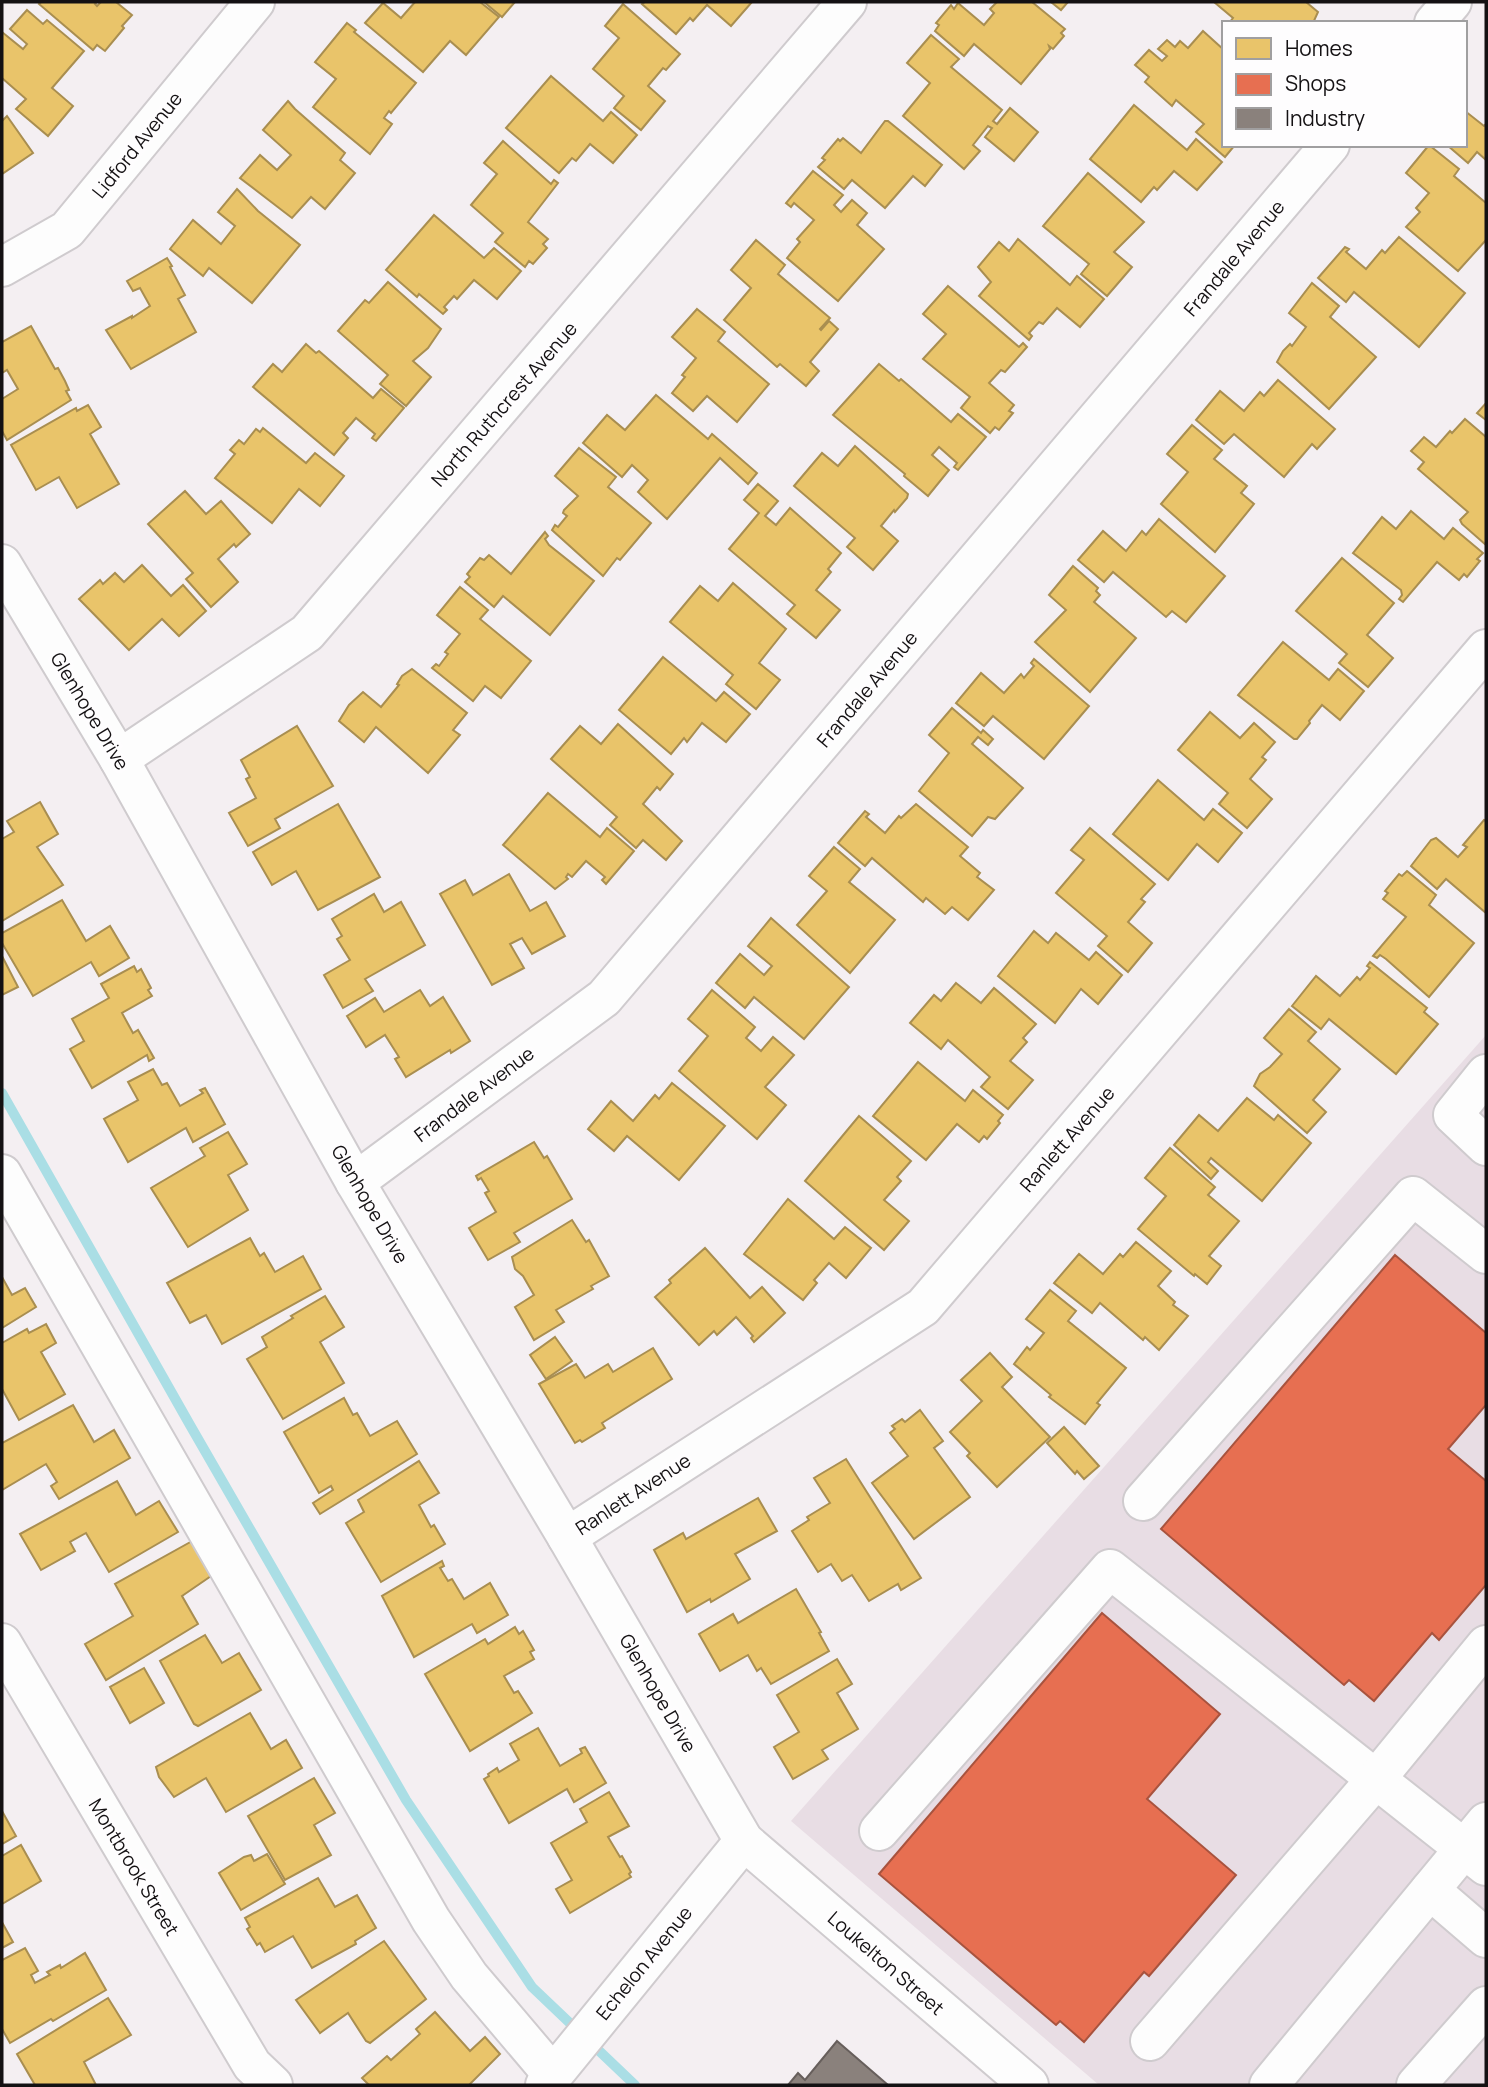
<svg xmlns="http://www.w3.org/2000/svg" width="1488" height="2087" font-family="Manrope,sans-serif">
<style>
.built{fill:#e8dde4}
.homes{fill:#e9c46a;stroke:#a98e50;stroke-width:2}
.shops{fill:#e76f51;stroke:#a8533e;stroke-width:2}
.industry{fill:#8a817c;stroke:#675f5c;stroke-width:2}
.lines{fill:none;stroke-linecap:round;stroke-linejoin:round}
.stream{stroke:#aadee5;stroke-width:10}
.minor-casing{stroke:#cfcbce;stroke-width:42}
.minor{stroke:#fdfdfd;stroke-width:38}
.labels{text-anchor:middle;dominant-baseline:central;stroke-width:7;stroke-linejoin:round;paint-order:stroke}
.street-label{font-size:19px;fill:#141113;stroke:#fefdfe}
</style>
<rect width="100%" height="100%" fill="#f4eff2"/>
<polygon class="built" points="1486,1035 1486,2085 1099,2085 791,1821"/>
<g class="homes">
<polygon points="41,2 97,2 95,4 97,6 101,2 116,2 132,15 122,26 124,28 105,51 97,45 93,50 39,4"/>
<polygon points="415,2 480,2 499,17 466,55 450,41 423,72 365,23 383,3 401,18"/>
<polygon points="484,2 515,2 502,17"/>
<polygon points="645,2 752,2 731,26 707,5 693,21 690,18 676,34 642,4"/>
<polygon points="997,2 1032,2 1065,29 1061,33 1064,36 1053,49 1049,46 1050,49 1021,84 974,44 964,56 935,31 939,25 936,23 951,5 954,9 958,3 984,25 994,13 990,9"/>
<polygon points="1051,2 1068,2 1061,10"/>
<polygon points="1214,2 1306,2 1318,12 1313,23 1229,23 1233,18"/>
<polygon points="623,4 680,54 666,70 663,68 648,86 665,101 641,130 614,108 624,96 593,69 619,38 605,26"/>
<polygon points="27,10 43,24 47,20 84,51 52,88 73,106 48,136 16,109 26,99 2,78 2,32 23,49 27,44 10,29"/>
<polygon points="347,23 356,30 354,32 416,83 391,113 389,111 384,118 392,124 370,154 313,107 336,79 315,62"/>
<polygon points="1203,31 1224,50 1224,145 1235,145 1225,157 1196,132 1204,124 1176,100 1172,106 1145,82 1149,77 1135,65 1149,50 1162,61 1167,56 1158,49 1167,40 1175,47 1180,41 1188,48"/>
<polygon points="931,35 959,59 951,67 1002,110 993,121 997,124 1010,108 1038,132 1014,161 985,137 992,128 988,126 973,145 980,151 964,169 903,116 930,83 907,63"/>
<polygon points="551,76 603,121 611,112 637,135 613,163 590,144 576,161 572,158 559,173 506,128"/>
<polygon points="288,101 295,109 345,153 340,160 355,173 325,209 311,197 292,218 240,178 260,155 277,170 291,155 263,130"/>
<polygon points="1134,105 1187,150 1196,139 1222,162 1197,190 1174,171 1157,190 1154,187 1141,202 1090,159"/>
<polygon points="1465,111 1484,126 1486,124 1486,160 1477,152 1468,163 1447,145 1465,145"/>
<polygon points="7,116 33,153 2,174 2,121"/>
<polygon points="885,121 888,121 942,165 925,186 913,176 885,208 852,180 844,189 818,167 825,160 822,158 838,139 840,141 843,138 861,153"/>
<polygon points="503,141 551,184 554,180 558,183 528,222 548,239 543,244 547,248 533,264 529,261 525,267 495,242 503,233 471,205 497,174 484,163"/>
<polygon points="1429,145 1459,169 1454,176 1486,203 1486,240 1458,271 1406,227 1420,212 1416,208 1429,193 1406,173"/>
<polygon points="813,171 843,195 834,205 841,212 852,200 867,213 857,225 884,249 838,301 787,258 800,242 797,239 814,220 794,203 791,207 786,203"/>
<polygon points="1088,173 1144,222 1114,252 1132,267 1107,296 1081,274 1089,264 1043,226"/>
<polygon points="237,189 258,211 300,245 252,303 209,268 203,276 170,249 193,220 221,244 235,226 218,212"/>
<polygon points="434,215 484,258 494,248 521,271 497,299 474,280 457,299 454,296 444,307 447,310 443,314 419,294 417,297 386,270"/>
<polygon points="1399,237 1465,293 1419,347 1354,292 1346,302 1318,278 1345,247 1349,249 1346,252 1366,269 1382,250 1385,253"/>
<polygon points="1018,239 1070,285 1077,276 1104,299 1080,327 1057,308 1043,324 1039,322 1029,333 1032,336 1029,340 979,296 991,282 978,267 999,242 1009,251"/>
<polygon points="756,240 785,265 778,274 830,318 820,329 821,330 829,321 838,329 810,362 819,371 806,386 780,364 777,367 724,320 751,288 731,270"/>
<polygon points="167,258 172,266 170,267 185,295 178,299 196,332 131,369 106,330 132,316 132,318 150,306 140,288 133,291 127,281"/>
<polygon points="388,282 441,329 428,348 413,361 431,377 406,406 380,384 388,375 338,331 365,300 369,303"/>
<polygon points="1312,283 1339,306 1330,317 1376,357 1329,409 1277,362 1283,351 1290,344 1292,346 1306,327 1289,313"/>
<polygon points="948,286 1019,347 1023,343 1027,347 1005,372 1001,370 989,383 1014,405 1009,411 1013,413 999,430 995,427 990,433 961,408 970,397 923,359 946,334 923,314"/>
<polygon points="697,309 725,332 718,341 769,384 737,422 707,396 693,411 672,393 685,377 682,375 696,358 672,337"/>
<polygon points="31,326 55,369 58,368 65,381 69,390 66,391 71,400 7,440 2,431 2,399 18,389 7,370 2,373 2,342"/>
<polygon points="306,344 316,353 319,351 373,398 381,389 404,408 376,441 372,438 375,434 356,418 343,433 348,438 334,455 253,387 273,364 282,372"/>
<polygon points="879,364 899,381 901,379 951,422 958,414 986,437 958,470 954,467 957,463 939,447 932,455 949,470 928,496 904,476 905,474 833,415"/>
<polygon points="1278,380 1335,429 1317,449 1312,444 1284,477 1234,434 1224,444 1196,420 1220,391 1244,411 1260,392 1264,396"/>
<polygon points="656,395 708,439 712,434 757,473 748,484 720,458 667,519 638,492 648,480 632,465 622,477 583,443 607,415 625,430"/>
<polygon points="1486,403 1486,420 1477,413"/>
<polygon points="88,405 101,427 90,434 119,484 77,508 59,477 36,490 11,445 76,408 77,411"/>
<polygon points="1465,419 1486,437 1486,545 1462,524 1460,520 1468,512 1418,469 1424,462 1411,451 1424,437 1436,447 1450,431 1452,433"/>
<polygon points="1192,425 1222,450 1214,459 1247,486 1241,493 1254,504 1215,552 1161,504 1188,472 1167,454"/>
<polygon points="263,428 306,463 315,453 344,476 320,506 299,489 272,523 215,478 235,454 230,450 239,440 244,444 256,429 260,432"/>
<polygon points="855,446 908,494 907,498 895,512 894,510 881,526 898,541 873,570 847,547 855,538 794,486 822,453 838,466"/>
<polygon points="579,448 616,477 608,487 651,523 620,560 617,558 603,576 552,530 555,525 558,527 567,516 563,513 564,510 578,496 555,476"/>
<polygon points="758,484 778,501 765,516 776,525 790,508 841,553 828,569 831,572 816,590 840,610 816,638 787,614 795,605 729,549 759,513 744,500"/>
<polygon points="185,491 206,514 221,501 250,534 236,547 234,544 218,559 238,582 211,607 186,579 193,573 148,524"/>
<polygon points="1411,511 1444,539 1453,528 1483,553 1477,559 1480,561 1467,577 1464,574 1459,580 1437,562 1403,602 1399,599 1402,595 1401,590 1353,553 1382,517 1396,529"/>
<polygon points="1159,519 1225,576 1186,622 1172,611 1166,617 1113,572 1104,582 1078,560 1103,531 1126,551 1142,531 1146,535"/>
<polygon points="545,532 548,536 545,539 549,545 594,581 550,635 503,596 494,607 465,582 470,577 467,574 480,558 484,560 489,555 511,574"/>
<polygon points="1342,558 1394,603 1367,635 1393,658 1368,687 1339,663 1347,654 1296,611"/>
<polygon points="142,565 171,596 183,585 206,611 179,636 162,619 129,650 79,599 100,580 103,584 115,573 124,582"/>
<polygon points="1073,566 1098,588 1096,591 1100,595 1094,602 1136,638 1090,692 1035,642 1066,610 1049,595"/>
<polygon points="733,583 786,629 759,663 780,680 756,709 726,684 733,675 670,622 700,586 718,601"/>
<polygon points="460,587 488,610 480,619 531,661 501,698 485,686 473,701 432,668 436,664 439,666 448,654 445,652 460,634 437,615"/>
<polygon points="1283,642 1329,680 1338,669 1364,691 1340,720 1322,705 1309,721 1310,723 1297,739 1294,739 1238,695"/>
<polygon points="663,657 716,701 724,692 750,714 726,742 702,723 687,742 684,738 671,754 619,710"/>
<polygon points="1034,659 1089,706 1044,759 993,716 984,726 956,703 981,673 1004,693 1021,674 1024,678 1034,666 1031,663"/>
<polygon points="412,669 467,713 453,730 460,735 428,773 376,727 364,742 339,721 349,705 363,692 381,707 399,685 397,684 402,676"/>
<polygon points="952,708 981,733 983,730 993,739 988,745 978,737 972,744 1023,788 995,819 988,817 972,836 919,791 949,753 929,735"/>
<polygon points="1210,712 1240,738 1254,723 1275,742 1262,757 1266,760 1250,779 1272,799 1247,828 1219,804 1228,793 1178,750"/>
<polygon points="618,724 673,774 660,790 657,787 643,804 682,841 666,860 643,840 636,848 610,825 617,817 551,759 580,726 601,744"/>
<polygon points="297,726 333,786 275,819 280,828 248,846 229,813 256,798 246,779 250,777 241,760"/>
<polygon points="1158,780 1204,820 1213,809 1242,833 1218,862 1197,844 1168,880 1113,834"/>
<polygon points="548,793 600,837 607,828 634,851 606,884 602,880 605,877 586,861 572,877 568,874 566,877 568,879 555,889 503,845"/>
<polygon points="40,802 58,834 37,847 63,885 2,921 2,839 14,832 7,821"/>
<polygon points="338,804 380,877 318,910 296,871 272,885 253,852"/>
<polygon points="916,804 968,847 960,856 980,873 977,877 994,890 968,920 952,907 945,914 926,898 923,902 872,858 865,866 838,843 865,811 869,814 866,817 885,833 899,816 901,818"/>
<polygon points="1484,820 1486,821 1486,913 1446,879 1437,889 1411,866 1431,840 1436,838 1458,857 1467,847 1463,845"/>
<polygon points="1090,828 1155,884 1141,899 1145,902 1128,922 1152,943 1128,972 1098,946 1107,936 1056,893 1084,860 1071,850"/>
<polygon points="834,847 860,869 849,882 895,920 850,973 797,925 827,891 809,876"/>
<polygon points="1407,871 1436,895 1429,905 1474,943 1429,997 1386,959 1380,955 1377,958 1373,956 1406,917 1383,899 1388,893 1385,891 1399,874 1402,876"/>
<polygon points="509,874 530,911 546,902 565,936 532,954 522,938 510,944 524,968 492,985 440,894 465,880 473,895"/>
<polygon points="374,894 384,912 401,902 425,945 365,979 373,991 343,1008 324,975 350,960 337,939 342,936 332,919"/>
<polygon points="62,900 86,941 110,926 129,958 99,976 91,962 33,996 2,943 2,933"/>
<polygon points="771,918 849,987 804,1039 754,997 745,1008 716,983 740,954 764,975 772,966 748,946"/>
<polygon points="1034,931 1048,943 1056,933 1089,960 1096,952 1122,975 1098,1004 1081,989 1055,1023 998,976"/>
<polygon points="2,956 18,987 2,995"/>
<polygon points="1370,962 1427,1008 1424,1012 1438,1024 1396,1074 1329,1019 1321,1029 1292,1006 1316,976 1340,996 1357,977 1360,980 1370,968 1367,966"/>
<polygon points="134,966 137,972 141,969 151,988 148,990 152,996 122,1013 133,1033 138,1030 154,1058 149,1061 147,1055 92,1088 70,1049 84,1041 72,1019 109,998 101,984"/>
<polygon points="956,983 981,1003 994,988 1036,1024 1023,1038 1027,1042 1010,1061 1033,1080 1008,1109 981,1087 990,1077 948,1040 941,1049 910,1023 934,995 941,1001"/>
<polygon points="420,990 430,1006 443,997 470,1041 451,1053 450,1050 406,1077 395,1059 399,1057 385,1035 366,1047 347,1016 375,998 384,1012"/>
<polygon points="712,990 755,1027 746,1038 761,1051 773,1037 794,1055 765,1087 786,1105 757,1139 679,1071 708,1036 688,1019"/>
<polygon points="1289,1009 1316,1032 1308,1041 1340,1069 1313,1100 1326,1112 1307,1133 1254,1086 1260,1074 1270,1067 1282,1054 1264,1038"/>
<polygon points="918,1062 965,1101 973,1090 1003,1115 998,1121 1000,1123 987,1139 984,1136 979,1142 957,1124 926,1160 873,1116"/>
<polygon points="153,1069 162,1085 167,1083 180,1106 203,1093 200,1090 205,1088 225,1124 193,1142 186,1128 128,1162 104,1119 138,1100 128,1082"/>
<polygon points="672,1083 725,1126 679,1180 627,1136 614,1151 588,1129 611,1101 633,1121 655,1095 659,1099"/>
<polygon points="1247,1098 1274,1120 1278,1115 1311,1143 1262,1201 1211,1158 1208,1162 1218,1171 1211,1179 1174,1145 1199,1115 1218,1131"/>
<polygon points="859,1116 911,1161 897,1177 901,1181 884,1200 909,1221 884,1250 805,1181"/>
<polygon points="228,1132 247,1164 228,1175 248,1210 188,1247 151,1188 205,1156 200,1148"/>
<polygon points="534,1142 544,1158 547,1156 572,1199 514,1233 520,1242 488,1260 469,1228 496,1212 485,1193 489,1191 481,1178 478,1180 476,1176"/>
<polygon points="1170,1148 1215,1187 1208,1195 1239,1221 1209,1256 1221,1266 1207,1284 1195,1274 1194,1276 1138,1229 1166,1196 1145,1178"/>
<polygon points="788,1199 834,1239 845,1227 871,1248 846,1278 829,1263 814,1280 817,1283 803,1300 744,1254"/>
<polygon points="572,1220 586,1242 589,1240 609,1276 591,1286 593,1289 556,1310 564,1322 534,1340 515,1307 534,1295 523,1276 515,1269 512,1257"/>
<polygon points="250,1238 260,1256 264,1253 275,1272 303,1256 321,1289 222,1344 206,1315 190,1323 167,1283"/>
<polygon points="1136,1242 1171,1271 1158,1286 1175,1302 1173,1305 1188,1316 1159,1350 1145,1337 1143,1340 1100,1303 1092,1313 1054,1283 1079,1254 1103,1274 1120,1254 1123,1257"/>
<polygon points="705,1248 750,1298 762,1287 785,1313 754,1342 751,1338 753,1336 736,1317 717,1335 714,1331 699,1345 655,1297 671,1283 669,1280"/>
<polygon points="2,1277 12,1295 25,1288 36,1307 2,1328"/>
<polygon points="1050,1290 1076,1311 1068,1321 1126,1368 1097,1403 1100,1405 1085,1424 1049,1397 1051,1395 1014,1364 1027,1347 1030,1350 1044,1333 1026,1319"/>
<polygon points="325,1296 344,1327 320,1342 344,1383 283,1419 247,1359 267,1347 262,1337 293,1318 291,1316"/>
<polygon points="46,1324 56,1343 41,1352 65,1394 19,1420 2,1389 2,1343 27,1329 29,1333"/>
<polygon points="555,1337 572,1361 546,1379 530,1355"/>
<polygon points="653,1348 672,1379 602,1423 605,1428 582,1442 580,1440 575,1443 539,1384 576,1364 585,1378 608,1364 613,1372"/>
<polygon points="990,1353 1012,1377 1002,1387 1050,1437 997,1487 967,1456 970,1453 950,1432 982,1401 961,1380"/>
<polygon points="344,1398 353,1415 357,1413 370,1436 397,1421 417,1454 320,1514 313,1503 333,1490 331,1486 319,1493 284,1432"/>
<polygon points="73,1405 94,1442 114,1430 130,1458 59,1499 51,1486 57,1482 46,1464 2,1490 2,1443"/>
<polygon points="920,1410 943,1441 934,1448 970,1497 914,1539 872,1483 908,1456 890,1433 895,1429 892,1426 902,1419 905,1422"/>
<polygon points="1064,1427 1099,1466 1084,1479 1077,1471 1075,1474 1047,1443"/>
<polygon points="846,1459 921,1578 901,1590 898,1584 869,1601 852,1575 842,1581 831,1564 818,1572 792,1531 809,1520 807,1517 830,1503 814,1478"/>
<polygon points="419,1461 439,1493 419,1505 431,1527 434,1525 445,1544 381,1582 346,1523 364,1512 358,1500"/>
<polygon points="117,1481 136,1515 159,1501 178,1532 109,1572 86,1533 70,1542 75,1551 41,1570 20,1534"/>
<polygon points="758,1498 777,1531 735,1554 750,1579 711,1602 710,1599 687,1612 654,1550 683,1533 686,1539"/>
<polygon points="194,1540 214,1574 182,1596 198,1624 106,1680 85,1644 133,1616 115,1584"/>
<polygon points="442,1561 444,1566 440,1568 448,1581 452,1579 464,1599 490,1583 508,1615 477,1633 472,1624 414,1657 382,1596"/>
<polygon points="796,1589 821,1632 819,1633 829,1651 771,1684 761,1668 757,1671 748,1655 720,1671 699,1634 733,1614 738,1623"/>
<polygon points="515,1627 519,1634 523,1631 534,1650 530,1652 534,1659 504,1676 514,1693 518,1691 532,1713 470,1751 425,1674 485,1639 488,1644"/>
<polygon points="205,1635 222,1663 239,1653 261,1690 198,1726 194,1724 160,1661"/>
<polygon points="837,1659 852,1684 837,1693 858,1729 822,1750 828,1759 793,1779 774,1747 799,1732 777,1695"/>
<polygon points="144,1668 164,1703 130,1723 110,1687"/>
<polygon points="250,1713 271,1749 286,1740 302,1768 226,1812 206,1778 174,1797 159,1777 156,1767"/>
<polygon points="538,1728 560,1766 582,1753 580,1749 585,1747 606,1783 574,1802 567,1789 509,1823 484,1779 489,1776 488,1774 497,1768 499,1772 519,1760 510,1744"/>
<polygon points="314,1778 335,1813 314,1825 331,1855 285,1880 248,1816"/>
<polygon points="609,1792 629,1826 608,1837 620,1857 622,1856 631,1872 629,1874 631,1877 570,1913 556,1889 572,1880 551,1843 587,1822 580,1809"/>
<polygon points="2,1811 16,1836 2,1844"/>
<polygon points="21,1845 41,1881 2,1904 2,1856"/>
<polygon points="267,1854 285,1884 241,1910 219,1873 244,1857 251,1855 254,1861"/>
<polygon points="318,1878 335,1907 357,1895 376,1928 355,1941 356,1944 312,1968 293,1936 265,1952 260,1943 257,1945 247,1929 250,1927 245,1918"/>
<polygon points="3,1924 13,1942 2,1948 2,1925"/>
<polygon points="384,1941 426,1999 370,2043 366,2041 348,2013 320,2033 296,2000"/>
<polygon points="25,1948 38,1971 31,1975 35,1983 50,1975 47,1972 60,1965 61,1968 85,1953 106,1990 53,2021 51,2019 10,2043 2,2029 2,1960"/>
<polygon points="108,1998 131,2035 84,2062 96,2085 35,2085 17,2054"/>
<polygon points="435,2012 470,2051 485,2037 500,2054 469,2085 369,2085 362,2078 387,2056 391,2060 420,2034 416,2029"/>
</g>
<g class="shops">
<polygon points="1395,1255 1486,1333 1486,1405 1448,1449 1486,1481 1486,1585 1439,1640 1432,1633 1374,1701 1349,1680 1344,1685 1161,1529"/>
<polygon points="1102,1613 1220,1714 1147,1799 1236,1875 1149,1976 1144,1972 1084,2042 1060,2021 1056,2025 879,1874"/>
</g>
<polygon class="industry" points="837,2041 888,2085 788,2085 798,2073 805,2080"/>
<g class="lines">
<polyline class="stream" points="2,1093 190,1425 406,1800 532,1987 635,2085"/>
<defs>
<g id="minor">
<polyline points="1434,23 1452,2"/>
<polyline points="2,267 67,230 255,2"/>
<polyline points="2,564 119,759 355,1182 567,1537 744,1841 1029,2085"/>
<polyline points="119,759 307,633 847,2"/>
<polyline points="1486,1074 1453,1115 1486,1146"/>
<polyline points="2,1174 431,1920 469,1976 553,2075"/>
<polyline points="355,1182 604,998 1330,145"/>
<polyline points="1143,1501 1413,1196 1486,1254"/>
<polyline points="567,1537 923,1307 1486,649"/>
<polyline points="2,1643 252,2065 273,2085"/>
<polyline points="879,1831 1110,1569 1486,1866"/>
<polyline points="1430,1890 1486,1938"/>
<polyline points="1150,2041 1376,1779 1486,1645"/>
<polyline points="545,2085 744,1841"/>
<polyline points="1269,2085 1486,1822"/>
<polyline points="1416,2085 1486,2006"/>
</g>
</defs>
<use href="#minor" class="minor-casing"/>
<use href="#minor" class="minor"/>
</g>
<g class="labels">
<g class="street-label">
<text transform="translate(137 145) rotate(-51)">Lidford Avenue</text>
<text transform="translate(1234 258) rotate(-50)">Frandale Avenue</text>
<text transform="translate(504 404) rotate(-49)">North Ruthcrest Avenue</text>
<text transform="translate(867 689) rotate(-50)">Frandale Avenue</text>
<text transform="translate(90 711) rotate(59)">Glenhope Drive</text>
<text transform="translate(474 1094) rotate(-37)">Frandale Avenue</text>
<text transform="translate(1067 1139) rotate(-49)">Ranlett Avenue</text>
<text transform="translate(370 1204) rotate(60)">Glenhope Drive</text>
<text transform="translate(633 1494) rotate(-33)">Ranlett Avenue</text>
<text transform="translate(658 1693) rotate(60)">Glenhope Drive</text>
<text transform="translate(134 1867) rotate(59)">Montbrook Street</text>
<text transform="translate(644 1963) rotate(-51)">Echelon Avenue</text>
<text transform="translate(886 1963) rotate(41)">Loukelton Street</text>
</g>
</g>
<rect width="1488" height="2087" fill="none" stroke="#141113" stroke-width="7"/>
<rect x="1222" y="21" width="245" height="126" fill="#fefdfe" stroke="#a09fa0" stroke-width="2"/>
<rect x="1236" y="38" width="35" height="21" fill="#e9c46a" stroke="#a09fa0" stroke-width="2"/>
<text x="1285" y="56" font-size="21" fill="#141113">Homes</text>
<rect x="1236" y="74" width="35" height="21" fill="#e76f51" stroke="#a09fa0" stroke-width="2"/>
<text x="1285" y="91" font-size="21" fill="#141113">Shops</text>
<rect x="1236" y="108" width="35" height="21" fill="#8a817c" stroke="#a09fa0" stroke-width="2"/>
<text x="1285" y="126" font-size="21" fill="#141113">Industry</text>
</svg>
